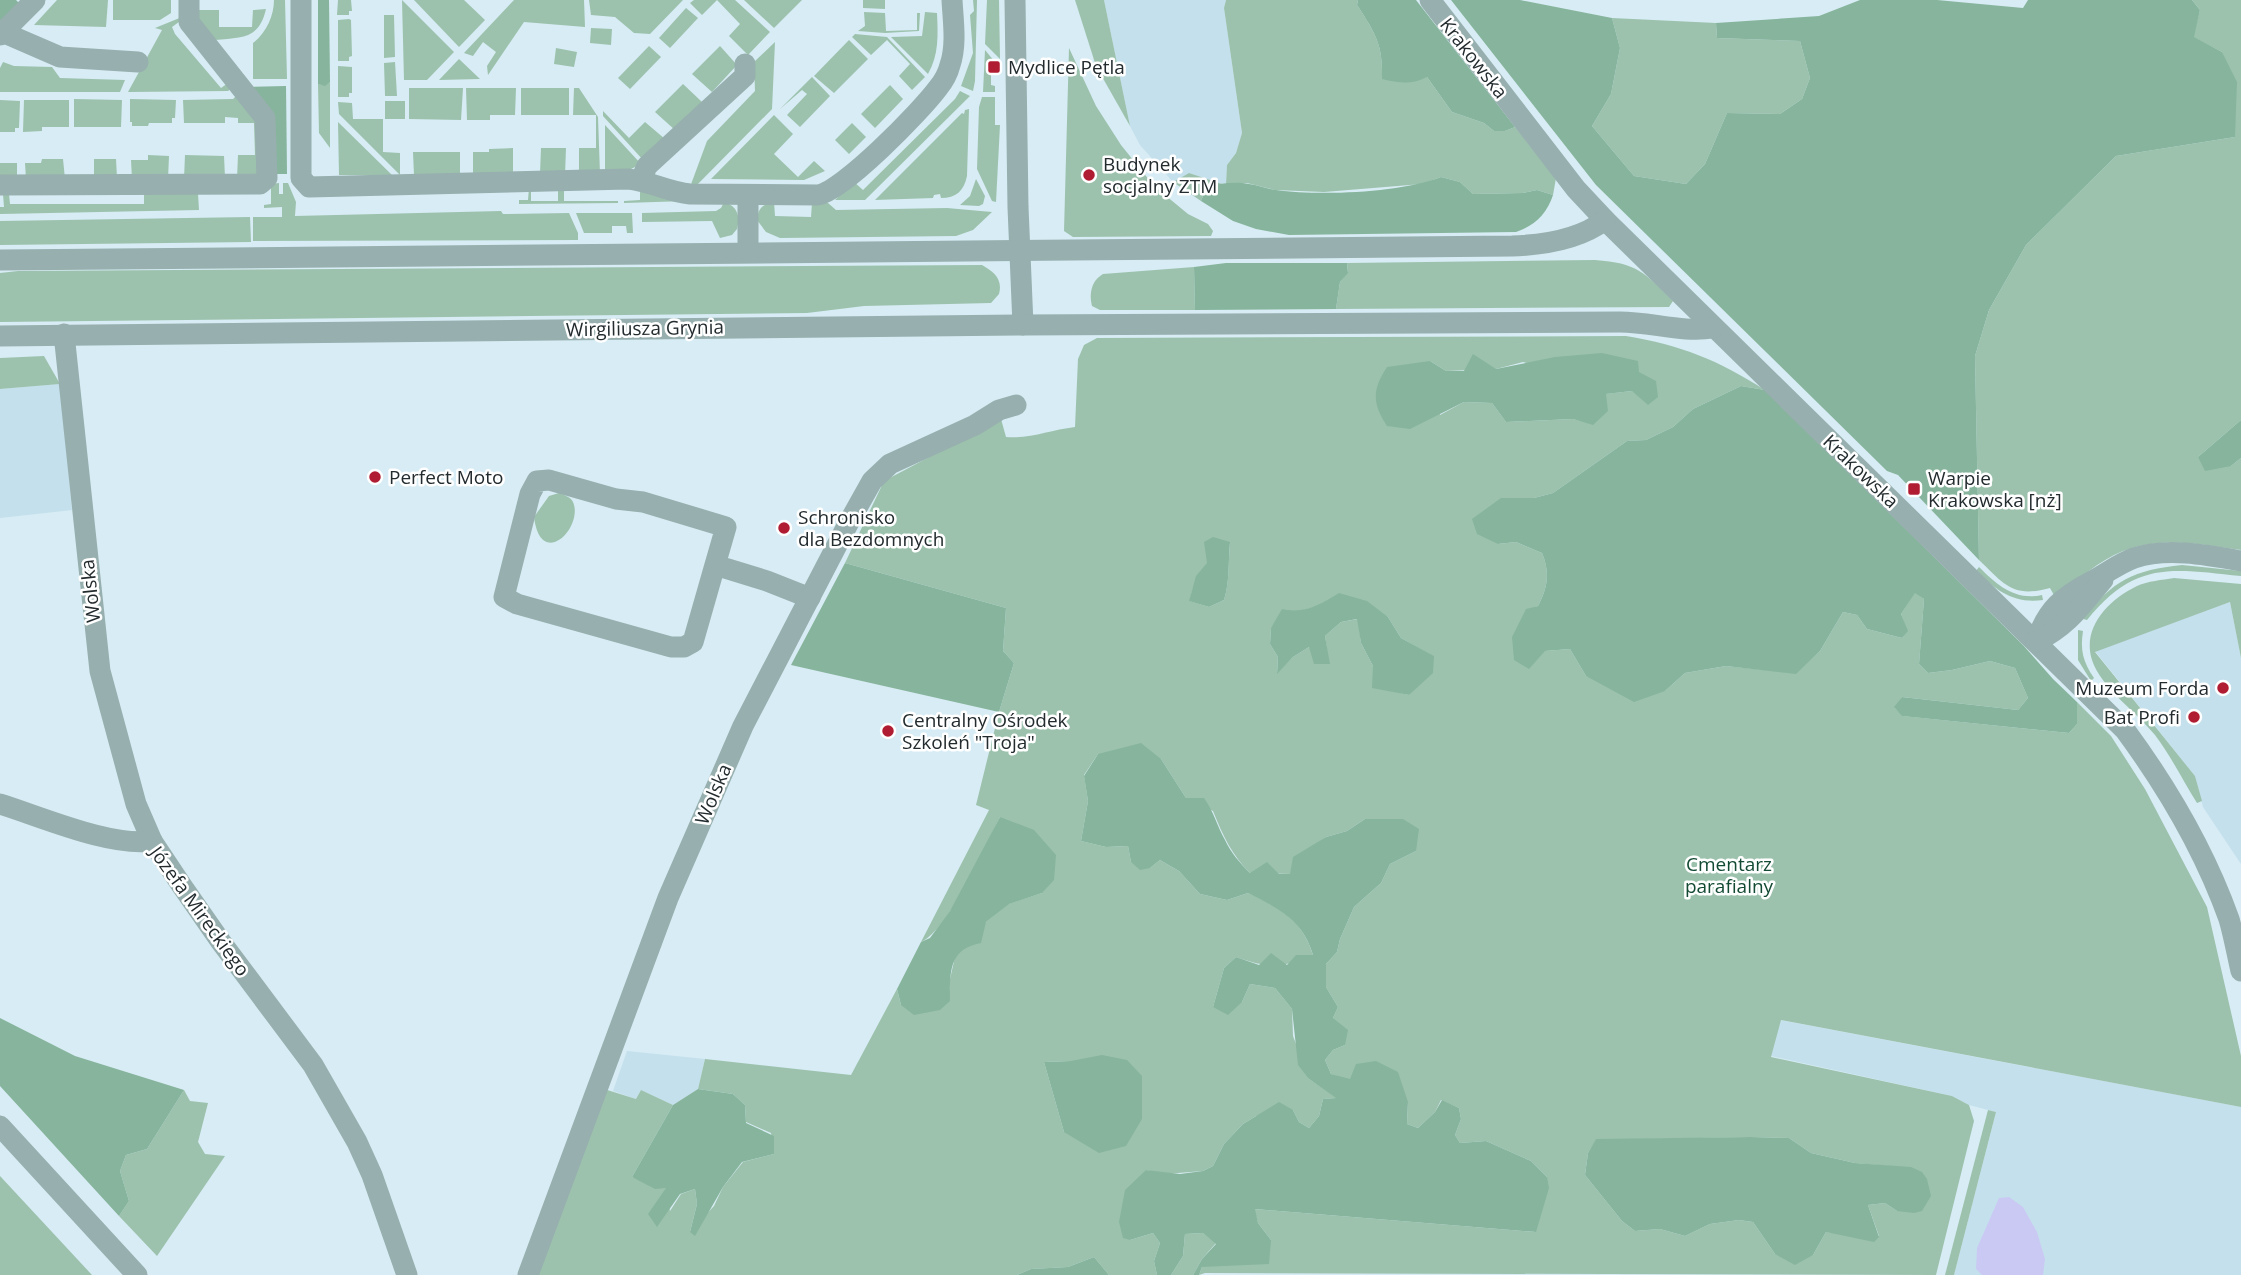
<svg xmlns="http://www.w3.org/2000/svg" width="2241" height="1275" font-family="'Open Sans',sans-serif">
<style>
.built{fill:#c4e0ec}
.green{fill:#9cc2ad;fill-rule:evenodd}
.forest{fill:#87b49c}
.water{fill:#cac9f3}
.lines{fill:none;stroke-linecap:round;stroke-linejoin:round}
.minor{stroke:#97afae;stroke-width:21}
.tertiary{stroke:#97afae;stroke-width:21}
.poi-dot{fill:#b01d33;stroke:#fff;stroke-width:2.5}
.labels{text-anchor:middle;dominant-baseline:central;stroke-width:5;stroke-linejoin:round;paint-order:stroke}
.street-label{font-size:19px;fill:#232b2e;stroke:#fff}
.poi-label{font-size:19px;fill:#232b2e;stroke:#fff;text-anchor:start}
.park-label{font-size:19px;fill:#124a33;stroke:#fff}
</style>
<rect width="100%" height="100%" fill="#d7ecf4"/>
<g class="built">
<polygon points="1104,0 1226,0 1224,8 1242,133 1236,153 1227,165 1226,184 1212,182 1189,173 1173,182 1140,145 1130,126"/>
<polygon points="60,384 72,510 0,518 0,389"/>
<polygon points="2230,602 2241,658 2241,864 2203,807 2195,776 2095,651"/>
<polygon points="1780,1020 2241,1107 2241,1275 1954,1275 1996,1112 1969,1105 1952,1096 1771,1056"/>
<polygon points="627,1051 705,1059 698,1089 673,1105 641,1090 636,1099 613,1091"/>
</g>
<g class="green">
<polygon points="57,0 108,0 106,27 34,25"/>
<polygon points="113,0 171,0 171,13 160,20 113,20"/>
<path d="M274,0H285L287,79H253V43C266,33 274,16 274,0Z"/>
<polygon points="338,0 351,0 352,11 349,11 349,15 337,15"/>
<polygon points="402,0 454,52 427,80 404,80"/>
<polygon points="414,0 464,0 485,20 459,47"/>
<polygon points="514,0 584,0 585,27 524,22 488,75 487,66 496,52 483,42 473,56 464,53"/>
<polygon points="589,0 683,0 650,34 634,33 615,17 591,15"/>
<polygon points="694,0 735,0 770,32 748,55 729,36 740,24 717,0 702,15 690,3"/>
<polygon points="744,0 802,0 774,28"/>
<polygon points="863,0 885,0 885,9 863,8"/>
<polygon points="973,0 977,0 975,81 973,91 961,86 973,53 970,15 974,11"/>
<polygon points="987,0 999,0 1000,59 985,44"/>
<polygon points="1075,0 1104,0 1130,126 1096,66"/>
<path d="M1226,0H1358L1357,5C1376,34 1383,45 1382,79L1427,77L1452,112L1484,123L1494,131H1505L1515,127L1556,178L1553,195L1537,190L1523,193L1473,194L1460,182L1441,177L1422,184L1324,192L1275,190L1247,183L1226,184L1227,165L1236,153L1242,133L1224,8Z"/>
<path d="M2192,0H2241V420L2198,457L2231,466L2241,458V550C2200,544 2162,536 2123,551C2099,560 2076,582 2055,597L2050,588C2013,598 2005,585 1979,560L1975,356L1989,310L2026,245L2116,156L2235,137L2222,52L2193,37L2200,10Z"/>
<polygon points="686,8 698,18 670,48 659,38"/>
<path d="M266,9C259,40 241,37 215,40L199,27L198,10H219V27H252L253,10Z"/>
<polygon points="864,12 885,13 886,31 917,30 917,13 920,13 919,31 885,33 858,31 865,26"/>
<path d="M925,12L937,13C938,35 939,55 928,74L891,37L922,36Z"/>
<polygon points="384,15 394,15 395,57 384,58"/>
<polygon points="182,17 183,19 172,27 175,34 221,88 231,81 235,85 228,91 128,92 162,30 155,28"/>
<polygon points="1612,18 1716,23 1717,38 1800,41 1810,78 1802,99 1780,114 1727,113 1705,164 1686,184 1634,176 1592,126 1611,94 1620,48"/>
<polygon points="349,19 351,20 352,56 349,57 349,61 338,61 338,20"/>
<polygon points="591,28 612,29 611,45 590,43"/>
<polygon points="855,34 887,37 925,77 912,90 899,76 910,64 887,40 871,55 852,37"/>
<polygon points="849,40 868,59 834,93 814,76"/>
<polygon points="775,42 772,109 694,188 690,187 707,141 755,91 754,62"/>
<polygon points="649,46 661,57 630,89 618,78"/>
<polygon points="720,46 737,65 712,92 692,74"/>
<polygon points="556,48 577,52 574,67 554,64"/>
<polygon points="1069,48 1096,106 1121,145 1154,186 1188,214 1208,224 1213,231 1211,236 1073,237 1064,231"/>
<polygon points="985,50 995,62 995,70 991,71 991,85 995,86 995,92 983,92"/>
<polygon points="459,59 480,79 439,80"/>
<polygon points="3,62 14,66 52,67 60,78 125,80 120,92 0,92 0,68"/>
<polygon points="395,62 397,96 385,96 384,63"/>
<polygon points="338,66 352,67 352,93 349,93 349,97 338,97"/>
<polygon points="812,77 830,96 800,127 787,115 807,94 802,90 780,109"/>
<polygon points="330,82 330,148 319,133 318,84 325,85"/>
<polygon points="683,84 702,102 675,130 655,112"/>
<polygon points="890,85 903,99 875,128 861,114"/>
<polygon points="409,88 463,88 461,120 409,119"/>
<polygon points="466,88 516,88 515,115 490,115 490,120 467,120"/>
<rect x="521" y="88" width="48" height="27"/>
<polygon points="574,88 579,88 598,117 600,174 579,174 579,148 596,148 596,115 573,115"/>
<polygon points="960,91 970,96 865,200 835,200 854,182 863,190 955,99"/>
<polygon points="240,92 257,112 259,175 237,179 238,155 255,155 254,123 238,123 238,118 225,117 225,123 184,123 183,100 233,99"/>
<polygon points="982,97 995,97 995,125 1000,125 996,202 992,201 977,169 979,107"/>
<polygon points="74,99 122,100 121,127 74,127"/>
<polygon points="130,99 176,100 175,118 172,118 172,123 149,123 148,126 132,126 132,122 130,122"/>
<polygon points="0,100 20,101 19,128 15,128 15,132 0,132"/>
<polygon points="24,100 69,100 69,127 42,127 42,131 23,132"/>
<rect x="385" y="101" width="20" height="18"/>
<polygon points="338,102 352,103 353,119 383,119 383,152 400,153 400,175 339,114"/>
<path d="M969,109L967,176C964,191 956,198 941,198L940,194L934,195L933,198L875,200L962,113L964,114L965,110Z"/>
<polygon points="603,111 629,138 645,122 665,139 644,161 603,116"/>
<polygon points="774,115 793,134 774,154 798,177 814,161 825,171 804,180 711,179"/>
<polygon points="338,122 392,175 339,175"/>
<polygon points="852,123 866,137 849,154 835,140"/>
<polygon points="605,125 641,164 629,170 605,174"/>
<polygon points="513,148 513,175 473,175 473,152 489,152 489,149"/>
<polygon points="541,148 566,148 565,175 540,174"/>
<polygon points="413,152 460,152 460,175 414,175"/>
<polygon points="148,155 169,156 168,179 132,179 131,160 148,160"/>
<polygon points="185,155 224,156 225,178 184,179"/>
<polygon points="42,159 63,159 65,179 26,179 25,163 41,163"/>
<polygon points="94,159 116,159 117,178 94,179"/>
<rect x="0" y="163" width="17" height="16"/>
<polygon points="1189,173 1222,184 1207,186 1201,201 1173,182"/>
<polygon points="976,179 985,196 983,204 979,206 960,205 970,196"/>
<polygon points="279,183 279,194 283,194 283,183 288,183 296,202 295,216 501,211 503,214 569,213 578,233 578,240 253,241 253,217 282,217 282,207 264,208 264,205 271,204 271,184"/>
<polygon points="558,187 564,187 564,201 618,201 618,203 519,204 519,200 528,200 529,188 531,188 531,201 558,201"/>
<polygon points="640,187 687,201 624,203 624,201 640,200"/>
<polygon points="144,193 198,194 199,210 0,214 0,207 4,207 3,194 9,194 10,204 144,204"/>
<path d="M724,202C737,206 741,216 737,229L732,235L720,238L712,221L642,222V213L716,211L721,208Z"/>
<path d="M774,202L775,216L811,217L812,203H828L836,210L947,208L992,212L973,230L956,236L780,238L766,232L757,220C758,208 763,204 774,202Z"/>
<polygon points="576,213 632,213 633,233 627,233 626,226 612,226 612,233 584,233"/>
<polygon points="250,217 251,242 0,245 0,221"/>
<path d="M1595,260C1637,263 1644,272 1673,301L1669,307L1336,309L1340,282L1348,272L1347,263Z"/>
<path d="M982,265C994,272 1003,279 999,294L991,303L864,306L807,313L0,322V273L18,271Z"/>
<path d="M1194,267L1195,310H1100L1092,306C1089,294 1091,281 1103,274Z"/>
<path d="M1626,336C1681,345 1718,360 1765,390L1741,386L1693,409L1673,427L1646,440L1627,441L1553,493L1534,498H1501L1498,544L1516,542L1542,553C1550,572 1548,587 1538,606L1526,610L1545,651L1570,649L1586,676L1665,691L1685,673L1726,666L1796,673L1820,651L1843,612L1857,615L1867,629L1902,638L1907,631L1901,614L1915,592L1924,599L1919,664L1928,673L1952,670L1990,661L2015,668L2028,698L2018,710L1902,697L1895,708L1903,716L2069,733L2077,724V702L2111,736L2145,789L2207,907L2241,1056V1107L1781,1020L1771,1057L1952,1096L1969,1105L1974,1121L1936,1275L1205,1273L1199,1275L1202,1267L1271,1240L1258,1223L1254,1209L1535,1232L1547,1177L1531,1161L1486,1141L1460,1143L1455,1135L1461,1119L1459,1108L1441,1100L1435,1112L1418,1128L1407,1124L1408,1102L1331,1074L1325,1060L1333,1050L1345,1045L1333,1018L1338,1007L1326,987V964L1337,952L1340,939L1354,907L1381,883L1390,864L1416,851L1403,819H1365L1347,831L1326,837L1311,848L1290,874L1250,873C1232,855 1223,836 1213,811L1186,798L1161,759L1098,754L1084,775L1088,801L1081,841L1106,847L1128,846L1131,862L1150,868L1160,860L1179,871L1200,894L1227,900L1248,893C1280,908 1302,919 1313,955C1280,968 1271,969 1236,957L1224,968L1213,1007L1242,1002L1250,984L1275,988L1292,1009L1293,1036L1309,1079L1337,1098L1323,1099L1319,1116L1309,1128L1299,1122L1293,1110L1256,1116L1243,1124L1224,1144L1213,1166L1203,1171L1165,1174L1146,1170L1130,1240L1153,1233L1160,1243L1154,1261L1157,1275H1109L1094,1257L1068,1267L1031,1269L1017,1275H536L604,1089L636,1099L641,1090L673,1105L632,1177L666,1188L670,1211L681,1194L695,1189L697,1204L690,1232L714,1206L723,1187L743,1162L774,1154L771,1133L746,1122L745,1105L733,1094L698,1089L705,1059L851,1075L897,989L901,1005L950,1001V979L955,957L986,922L1008,904L1042,893L1000,817C985,846 949,930 921,942L989,810L976,805L999,712L1014,663L1003,651L1006,608L845,563L884,481L1001,419L1006,437C1030,439 1050,430 1075,427L1078,359L1084,345L1097,338ZM1430,361L1446,371L1496,369L1523,362L1658,397L1632,391L1605,394L1593,424L1573,419L1506,422L1492,403L1464,402L1440,415ZM1230,543C1228,563 1230,580 1224,600L1209,607L1190,601C1195,571 1208,562 1230,543ZM1339,594L1388,617L1401,638L1433,656L1409,695L1396,692L1373,666L1361,643L1358,619L1341,622L1325,636L1329,664L1309,647L1293,657L1277,673L1278,657L1270,644L1271,628L1295,612L1319,606ZM1071,1061L1064,1132L1044,1062ZM1751,1137L1789,1138L1811,1153L1855,1163L1911,1168L1897,1211L1885,1203L1868,1205L1879,1236L1826,1232L1813,1255L1775,1254L1753,1222L1739,1220L1710,1224L1685,1236L1660,1229L1635,1231L1622,1221L1585,1175L1588,1153L1596,1140Z"/>
<polygon points="44,356 60,384 0,389 0,358"/>
<path d="M559,493C564,495 571,497 573,502C584,527 541,571 534,517L549,496Z"/>
<path d="M2182,565L2241,571V576C2172,569 2135,560 2087,620L2083,619C2113,580 2134,570 2182,565Z"/>
<path d="M1979,567C1997,585 2015,601 2042,595L2043,600C2014,604 1997,591 1976,571Z"/>
<path d="M2174,578L2241,584V658L2230,602L2095,652L2195,776L2202,801L2197,803C2183,781 2171,756 2155,735C2137,713 2111,695 2097,671C2076,635 2104,602 2137,586C2148,581 2162,580 2174,578Z"/>
<path d="M2078,630L2083,631C2080,650 2083,662 2094,678L2091,681L2078,660Z"/>
<polygon points="184,1090 190,1101 208,1103 198,1142 205,1154 225,1156 157,1256 119,1216 129,1201 120,1171 126,1155 147,1149"/>
<polygon points="1988,1110 1996,1112 1954,1275 1945,1275"/>
<polygon points="0,1176 92,1275 0,1275"/>
<polygon points="1203,1233 1216,1243 1202,1259 1193,1275 1171,1275 1183,1256 1185,1234"/>
</g>
<g class="forest">
<polygon points="0,0 16,0 20,4 0,23"/>
<polygon points="318,0 329,0 330,82 325,86 318,84"/>
<path d="M1358,0H1416L1515,127L1505,131H1494L1484,123L1452,112L1427,77C1412,85 1399,83 1382,79C1383,45 1376,34 1357,5Z"/>
<polygon points="1451,0 1520,0 1612,18 1620,48 1611,94 1592,126 1634,176 1686,184 1705,164 1727,113 1780,114 1802,99 1810,78 1800,41 1717,38 1716,23 1819,16 1860,0 1937,0 2023,8 2028,0 2192,0 2200,10 2194,37 2222,52 2237,82 2235,137 2116,156 2026,245 1989,310 1975,356 1979,560 1898,475 1887,471 1596,185"/>
<polygon points="286,86 287,174 271,174 248,87"/>
<path d="M1441,177L1460,182L1473,194L1523,193L1537,190L1553,195C1547,214 1534,226 1516,232L1289,235L1256,229L1233,221L1201,201L1207,186C1220,184 1235,181 1249,184C1258,185 1267,189 1276,190C1319,196 1401,193 1441,177Z"/>
<polygon points="1226,263 1347,263 1348,273 1340,282 1336,309 1195,310 1194,267"/>
<path d="M1602,353L1638,361L1639,372L1656,381L1658,397L1648,405L1632,391L1606,394L1608,411L1593,425L1573,419L1506,422L1492,403L1464,402L1410,429L1387,426C1372,403 1372,390 1387,367L1430,361L1446,371H1464L1473,354L1496,369L1555,357Z"/>
<path d="M1741,386L1765,390L2023,645L2053,679L2077,702V724L2069,733L1902,716L1894,707L1902,697L2018,710L2028,698L2015,668L1990,661L1952,670L1928,673L1919,664L1924,599L1915,593L1901,614L1908,631L1902,638L1867,629L1857,615L1843,612L1820,651L1796,674L1726,666L1685,673L1665,691L1634,702L1586,676L1570,649L1545,651L1529,669L1514,660L1512,637L1526,609L1538,606C1548,587 1550,572 1542,553L1516,542L1498,544L1477,534L1472,519L1501,498H1534L1553,493L1627,441L1646,440L1673,427L1693,409Z"/>
<polygon points="2241,420 2241,458 2231,466 2205,471 2198,457"/>
<path d="M1213,537L1230,542C1228,563 1230,581 1224,600L1209,607L1189,601L1196,576L1207,563L1204,542Z"/>
<polygon points="845,563 1006,608 1003,651 1014,663 999,712 791,665"/>
<path d="M1339,593L1367,601L1388,617L1401,638L1434,656L1433,673L1409,695L1372,688L1373,666L1361,643L1357,619L1341,622L1325,636L1330,664H1314L1309,647L1293,657L1277,674L1278,657L1270,644L1271,628L1282,609C1304,614 1320,605 1339,593Z"/>
<path d="M1141,743L1161,759L1186,798H1204C1214,812 1217,826 1225,840C1231,853 1240,863 1250,873L1267,862L1279,874H1290L1293,857L1326,837L1347,831L1365,819H1403L1419,829L1416,851L1390,864L1381,883L1354,907L1340,939L1337,952L1326,964V987L1338,1007L1333,1018L1348,1030L1345,1045L1333,1050L1325,1060L1331,1074L1350,1079L1356,1064L1376,1061L1398,1072L1408,1102L1407,1124L1418,1128L1435,1112L1442,1100L1459,1108L1461,1119L1455,1135L1460,1143L1486,1141L1531,1161L1547,1177L1549,1188L1536,1232L1255,1209L1258,1223L1271,1240L1269,1264L1202,1267L1199,1275H1193L1202,1259L1216,1244L1203,1233L1185,1234L1183,1256L1171,1275H1157L1154,1261L1160,1243L1153,1233L1130,1240L1123,1238L1119,1222L1125,1190L1146,1170L1180,1174L1203,1171L1213,1166L1224,1144L1243,1124L1279,1102L1293,1110L1299,1122L1309,1128L1319,1116L1323,1099L1336,1098L1309,1079L1298,1065L1292,1009L1275,988L1250,984L1242,1002L1228,1015L1213,1007L1224,968L1236,957L1259,965L1271,953L1287,965L1296,955H1313C1303,920 1278,908 1248,893L1227,900L1200,894L1179,871L1160,860L1150,868L1140,870L1131,862L1128,846L1106,847L1081,841L1088,801L1084,776L1098,754Z"/>
<path d="M1000,817L1034,830L1056,855L1054,880L1042,893L1009,904L986,922L981,943C948,949 950,973 950,1001L940,1010L914,1015L901,1005L897,989L921,942L930,938L950,911Z"/>
<polygon points="0,1018 75,1056 184,1090 147,1149 126,1155 120,1171 129,1201 119,1216 0,1086"/>
<polygon points="1102,1055 1127,1060 1142,1076 1142,1119 1126,1146 1099,1153 1064,1132 1044,1062 1071,1061"/>
<polygon points="698,1089 733,1094 745,1105 746,1123 774,1136 774,1154 742,1162 723,1187 695,1236 690,1232 697,1204 695,1189 680,1194 657,1227 648,1214 666,1188 655,1189 632,1177 673,1105"/>
<polygon points="1751,1137 1789,1138 1811,1153 1855,1163 1911,1167 1922,1172 1927,1179 1931,1196 1922,1211 1914,1213 1897,1211 1885,1203 1868,1205 1879,1237 1874,1242 1826,1232 1813,1255 1795,1265 1775,1254 1753,1222 1739,1220 1710,1224 1685,1236 1660,1229 1635,1231 1622,1221 1585,1175 1588,1153 1596,1139"/>
<polygon points="1094,1257 1109,1275 1017,1275 1031,1269 1068,1267"/>
</g>
<polygon class="water" points="2009,1197 2023,1207 2037,1232 2045,1259 2043,1275 1982,1275 1976,1269 1977,1248 1999,1198"/>
<g class="lines">
<g class="minor">
<path d="M301,0V178L309,187L628,179C650,181 668,192 690,194L818,195C843,191 921,111 938,88C943,82 948,73 950,65C957,45 953,20 952,0"/>
<polyline points="1015,0 1018,207 1023,325"/>
<path d="M1430,0L1576,189L1605,220L2125,730C2167,787 2205,852 2229,919C2234,936 2237,954 2241,971"/>
<polyline points="2,32 60,57 138,62"/>
<polyline points="0,35 35,0"/>
<polyline points="641,180 647,166 745,76 745,64"/>
<polyline points="0,185 260,184 267,178 265,118 189,22 189,0"/>
<polyline points="748,195 748,252"/>
<path d="M0,260L1512,246C1543,245 1579,240 1605,220"/>
<polyline points="64,334 100,671 136,804 152,841 182,886 221,942 313,1065 357,1142 372,1175 407,1275"/>
<path d="M0,336L1023,325L1620,322C1651,322 1683,333 1713,328"/>
<polyline points="715,565 726,527 643,502 616,499 549,480 537,481 530,494 504,597 517,604 671,647 684,647 693,642 715,565 767,581 810,598"/>
<path d="M2036,642C2047,609 2062,597 2092,581C2105,574 2120,563 2134,558C2167,547 2208,555 2241,561"/>
<path d="M2036,642C2069,625 2080,607 2103,580"/>
<path d="M0,804C42,817 110,847 152,841"/>
<polyline points="528,1275 668,898 743,726 849,522 872,481 890,464 975,425 999,410 1016,405"/>
</g>
<polyline class="tertiary" points="0,1126 137,1275"/>
</g>
<g class="poi-dot">
<rect x="987" y="60" width="14" height="14" rx="3.5"/>
<circle cx="1089" cy="175" r="7"/>
<circle cx="375" cy="477" r="7"/>
<rect x="1907" y="482" width="14" height="14" rx="3.5"/>
<circle cx="784" cy="528" r="7"/>
<circle cx="2223" cy="688" r="7"/>
<circle cx="2194" cy="717" r="7"/>
<circle cx="888" cy="731" r="7"/>
</g>
<g class="labels">
<g class="street-label">
<text transform="translate(1474 58) rotate(52)">Krakowska</text>
<text transform="translate(645 328) rotate(-1)">Wirgiliusza Grynia</text>
<text transform="translate(1861 471) rotate(44)">Krakowska</text>
<text transform="translate(90 591) rotate(-96)">Wolska</text>
<text transform="translate(713 794) rotate(-67)">Wolska</text>
<text transform="translate(200 911) rotate(54)">Józefa Mireckiego</text>
</g>
<g class="poi-label">
<text x="1008" y="67">Mydlice Pętla</text>
<text x="1103" y="164">Budynek<tspan x="1103" dy="22">socjalny ZTM</tspan></text>
<text x="389" y="477">Perfect Moto</text>
<text x="1928" y="478">Warpie<tspan x="1928" dy="22">Krakowska [nż]</tspan></text>
<text x="798" y="517">Schronisko<tspan x="798" dy="22">dla Bezdomnych</tspan></text>
<text x="2209" y="688" text-anchor="end">Muzeum Forda</text>
<text x="2180" y="717" text-anchor="end">Bat Profi</text>
<text x="902" y="720">Centralny Ośrodek<tspan x="902" dy="22">Szkoleń "Troja"</tspan></text>
</g>
<g class="park-label">
<text x="1729" y="864">Cmentarz<tspan x="1729" dy="22">parafialny</tspan></text>
</g>
</g>
</svg>
